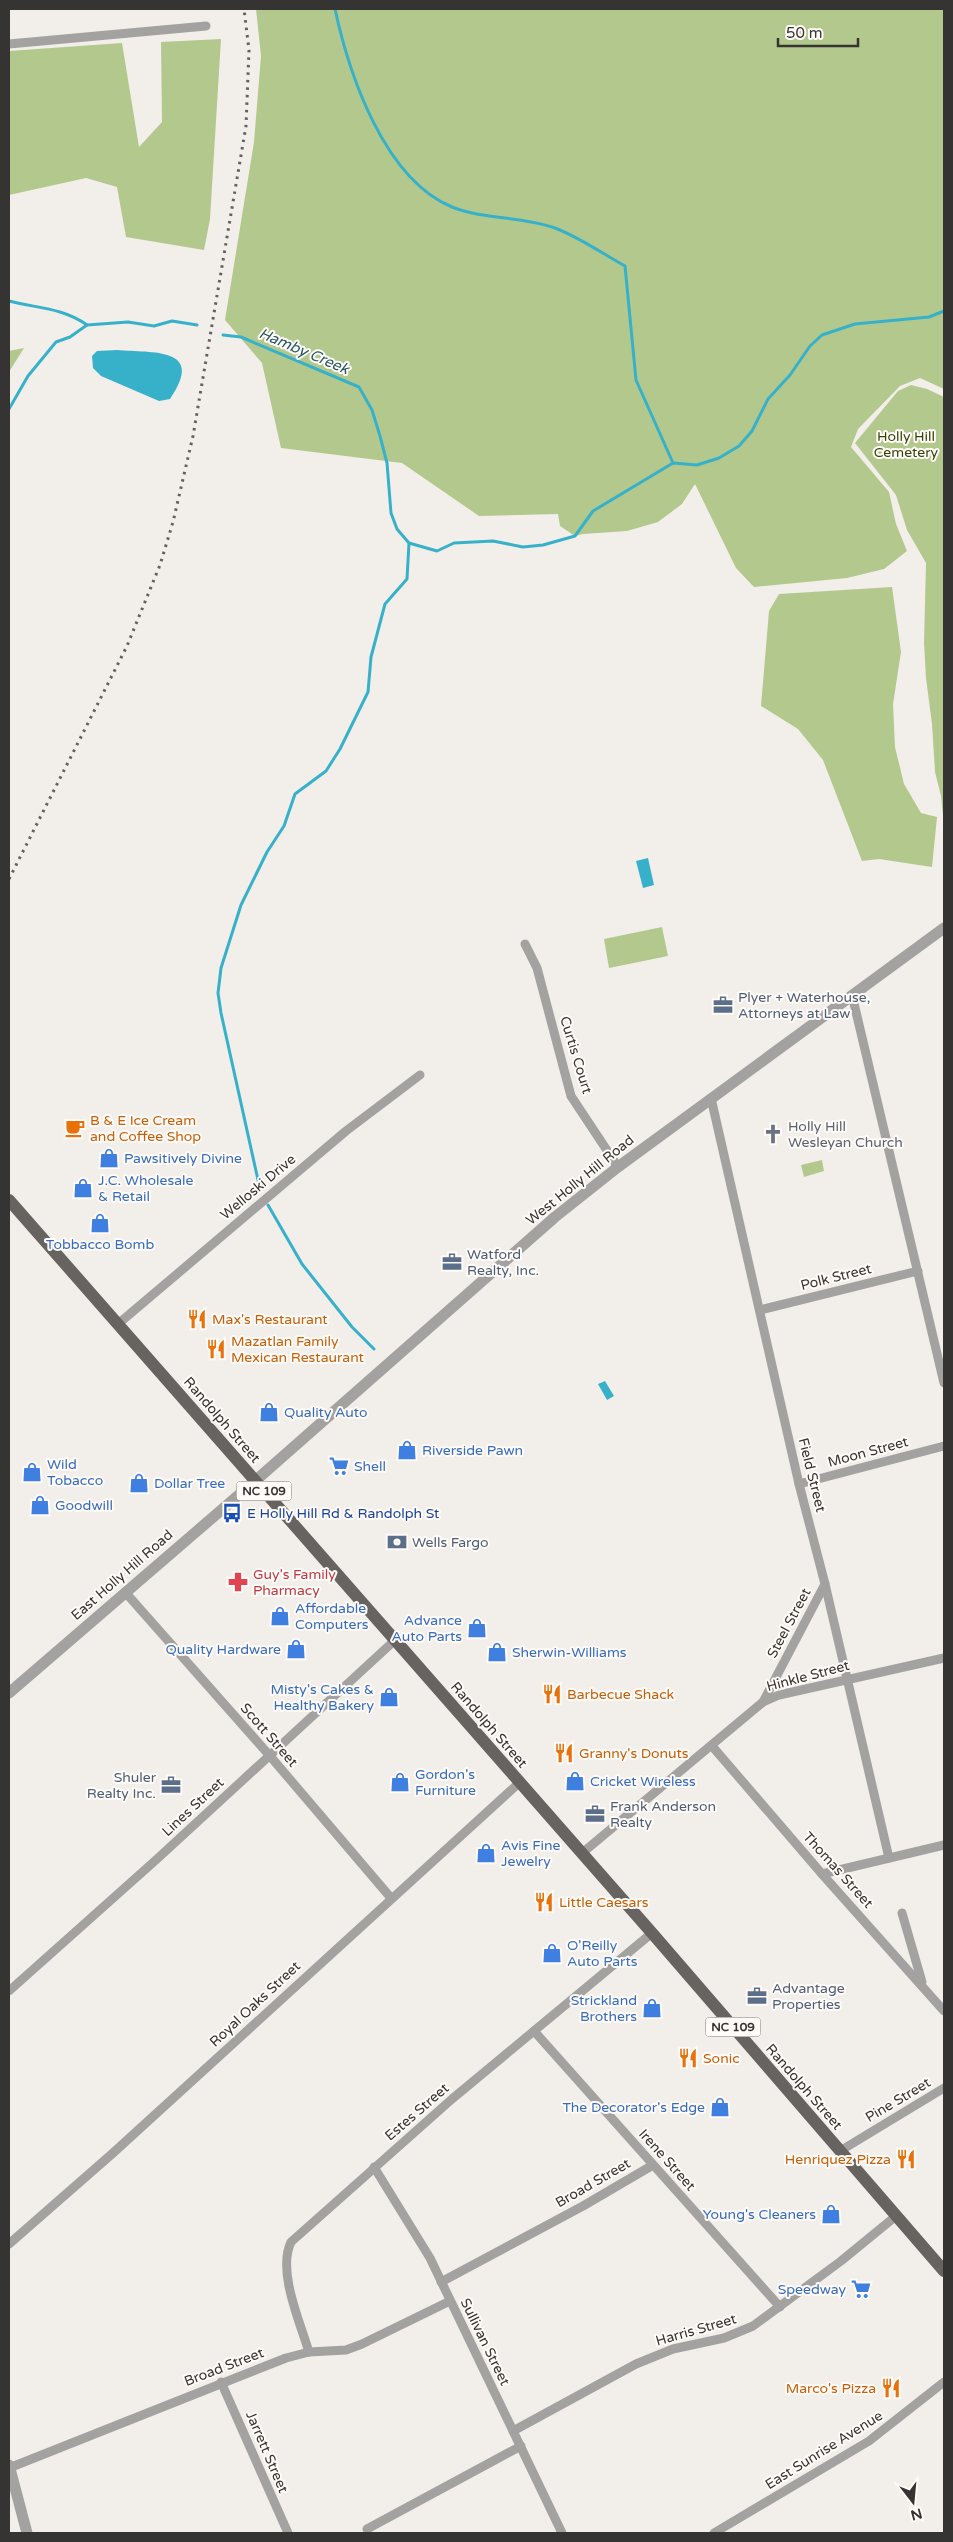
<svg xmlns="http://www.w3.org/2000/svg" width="953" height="2542" font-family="'Varela Round',sans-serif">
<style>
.green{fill:#b3c88d}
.water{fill:#37b1ca}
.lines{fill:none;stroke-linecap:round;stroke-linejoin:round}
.stream{stroke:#37b1ca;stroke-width:3}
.minor{stroke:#a4a2a0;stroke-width:9}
.tertiary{stroke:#a4a2a0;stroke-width:11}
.primary{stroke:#666360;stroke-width:12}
.rail{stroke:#63605e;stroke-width:3;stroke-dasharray:2.5 5;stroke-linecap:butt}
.labels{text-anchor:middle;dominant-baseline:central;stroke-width:4;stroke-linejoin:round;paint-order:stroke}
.shield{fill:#fffbf8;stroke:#72706d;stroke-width:1}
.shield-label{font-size:12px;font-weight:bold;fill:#363432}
.park-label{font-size:14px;fill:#334307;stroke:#fffbf8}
.service-label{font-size:14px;fill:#4e5e75;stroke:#fffbf8;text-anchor:start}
.street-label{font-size:14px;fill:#363432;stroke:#fffbf8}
.food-label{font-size:14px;fill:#c56008;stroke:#fffbf8;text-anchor:start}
.worship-label{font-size:14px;fill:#5b616d;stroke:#fffbf8;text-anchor:start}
.shop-label{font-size:14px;fill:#366cbe;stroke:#fffbf8;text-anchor:start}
.transit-label{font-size:14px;fill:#164399;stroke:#fffbf8;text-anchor:start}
.health-label{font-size:14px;fill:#be3a42;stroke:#fffbf8;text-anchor:start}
.water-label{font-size:15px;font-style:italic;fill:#275863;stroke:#fffbf8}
</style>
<rect width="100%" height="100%" fill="#f2eeea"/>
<g class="green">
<polygon points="256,9 944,9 944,389 920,378 900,386 858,429 851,447 889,492 896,524 907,551 884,569 847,578 754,587 736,568 695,484 682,504 658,522 627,531 583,534 575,536 560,526 558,514 479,516 402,463 281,448 262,363 225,320 254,142 261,56"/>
<polygon points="221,39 210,219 204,250 126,237 117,187 86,178 9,195 9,51 122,43 139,147 162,122 161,42"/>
<polygon points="24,348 9,372 9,351"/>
<polygon points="911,385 927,389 944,397 944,824 941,796 935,772 932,724 926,678 924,643 926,563 907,530 896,495 855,443 898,391"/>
<polygon points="892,587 901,652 893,704 895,747 904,784 921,813 937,817 932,867 879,859 862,861 823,760 798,729 761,706 769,611 779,594"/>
<polygon points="662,927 668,956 609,968 604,939"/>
<polygon points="822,1160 824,1171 804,1177 801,1165"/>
</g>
<g class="water">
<path d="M117,350C153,353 206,347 170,399L159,401L101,376L93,368L92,356L97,351Z"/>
<polygon points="648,858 654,885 643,888 636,861"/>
<polygon points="605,1381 614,1396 607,1400 598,1384"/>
</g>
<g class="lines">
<g class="stream">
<path d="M335,9C349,74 384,179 452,207C485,220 522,216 555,228C579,237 603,254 625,266L636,380L673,463"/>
<path d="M9,301C36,308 64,308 87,325"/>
<polyline points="223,335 241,337 359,387 372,410 380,436 387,463 391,513 397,529 409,543 437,551 454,543 493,541 523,547 543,545 575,536 593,511 673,463 697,465 719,458 739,446 752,431 768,399 790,375 810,346 822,335 855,324 929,317 944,311"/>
<polyline points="9,409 28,376 56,342 70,337 87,325 128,322 154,326 172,321 197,325"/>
<polyline points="260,1189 221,1013 218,993 221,968 241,905 267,852 284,826 295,794 326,771 340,749 368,692 371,657 385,604 407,579 409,543"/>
<polyline points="268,1205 302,1264 352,1327 374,1349"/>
</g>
<g class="minor">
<polyline points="9,44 206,26"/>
<polyline points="525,944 537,968 571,1096 618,1167"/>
<polyline points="852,995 944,1383"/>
<polyline points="711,1098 799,1484 825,1584 889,1858"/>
<polyline points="760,1310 918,1271"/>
<polyline points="118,1324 346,1131 420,1075"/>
<polyline points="799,1484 944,1446"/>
<polyline points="125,1592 270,1756 391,1898"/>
<polyline points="763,1702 825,1584"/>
<polyline points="712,1746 822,1874 944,2011"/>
<polyline points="581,1854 763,1702 779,1695 944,1658"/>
<polyline points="822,1874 944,1845"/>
<polyline points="902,1913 922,1982"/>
<polyline points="9,1991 157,1859 394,1641"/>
<polyline points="534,2031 780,2307"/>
<polyline points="840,2151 944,2088"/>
<polyline points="374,2167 430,2258 562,2533"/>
<polyline points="9,2244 113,2153 519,1783"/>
<polyline points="441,2282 583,2206 653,2165"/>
<path d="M309,2352C300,2322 277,2271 291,2242L452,2099L652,1933"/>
<polyline points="221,2382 288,2533"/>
<polyline points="513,2431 636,2364 673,2349 724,2338 753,2326 841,2261 896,2216"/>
<polyline points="9,2468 286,2358 309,2352 346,2350 362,2344 450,2301"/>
<polyline points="367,2529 521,2446"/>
<polyline points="714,2533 869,2441 944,2382"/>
</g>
<g class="tertiary">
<polyline points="9,1693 255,1481 555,1217 618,1167 944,928"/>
<polyline points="9,2465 27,2533"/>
</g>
<polyline class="primary" points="9,1200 652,1933 944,2271"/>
<polyline class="rail" points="9,879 127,646 160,565 173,522 193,436 246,126 249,50 244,9"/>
</g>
<defs>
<symbol id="office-bare" viewBox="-9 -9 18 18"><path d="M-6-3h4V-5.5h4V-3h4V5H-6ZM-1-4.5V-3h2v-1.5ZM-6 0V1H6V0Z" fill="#5c6f8a" stroke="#fffbf8" stroke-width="2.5" paint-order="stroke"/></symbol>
<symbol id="cafe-bare" viewBox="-9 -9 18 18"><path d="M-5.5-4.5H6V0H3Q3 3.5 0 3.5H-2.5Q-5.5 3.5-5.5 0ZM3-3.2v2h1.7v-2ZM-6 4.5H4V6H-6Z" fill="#e8710a" stroke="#fffbf8" stroke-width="2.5" paint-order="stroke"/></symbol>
<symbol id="church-bare" viewBox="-9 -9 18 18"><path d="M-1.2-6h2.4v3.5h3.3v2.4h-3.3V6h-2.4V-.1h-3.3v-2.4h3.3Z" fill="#6b7280" stroke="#fffbf8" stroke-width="2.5" paint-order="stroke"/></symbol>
<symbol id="shop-bare" viewBox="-9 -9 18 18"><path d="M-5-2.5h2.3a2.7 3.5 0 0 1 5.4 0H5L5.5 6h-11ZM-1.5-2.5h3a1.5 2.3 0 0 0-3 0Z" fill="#3f7fe0" stroke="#fffbf8" stroke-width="2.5" paint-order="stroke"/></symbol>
<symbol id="restaurant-bare" viewBox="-9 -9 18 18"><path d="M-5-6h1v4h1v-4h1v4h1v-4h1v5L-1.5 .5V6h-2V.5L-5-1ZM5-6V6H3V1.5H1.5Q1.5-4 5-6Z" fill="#e8710a" stroke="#fffbf8" stroke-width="2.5" paint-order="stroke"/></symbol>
<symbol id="supermarket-bare" viewBox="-9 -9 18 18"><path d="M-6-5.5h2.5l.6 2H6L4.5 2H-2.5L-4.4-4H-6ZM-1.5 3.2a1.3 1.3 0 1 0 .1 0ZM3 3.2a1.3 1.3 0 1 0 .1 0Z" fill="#3f7fe0" stroke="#fffbf8" stroke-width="2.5" paint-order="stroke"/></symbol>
<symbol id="bus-bare" viewBox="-9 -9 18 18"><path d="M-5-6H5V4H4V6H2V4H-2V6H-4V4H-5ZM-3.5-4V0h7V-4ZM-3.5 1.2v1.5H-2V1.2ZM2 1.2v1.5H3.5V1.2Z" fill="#1a4fb4" stroke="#fffbf8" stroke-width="2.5" paint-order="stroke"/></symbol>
<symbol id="bank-bare" viewBox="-9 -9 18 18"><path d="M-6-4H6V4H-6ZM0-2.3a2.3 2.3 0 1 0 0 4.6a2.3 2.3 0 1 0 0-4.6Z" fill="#5c6f8a" stroke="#fffbf8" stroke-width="2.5" paint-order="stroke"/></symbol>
<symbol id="pharmacy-bare" viewBox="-9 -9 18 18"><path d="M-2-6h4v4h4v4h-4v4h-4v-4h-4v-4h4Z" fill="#e0444e" stroke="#fffbf8" stroke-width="2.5" paint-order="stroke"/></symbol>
</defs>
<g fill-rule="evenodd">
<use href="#office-bare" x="709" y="991" width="28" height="28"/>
<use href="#cafe-bare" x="61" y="1114" width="28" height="28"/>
<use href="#church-bare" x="759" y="1120" width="28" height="28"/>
<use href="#shop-bare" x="95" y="1144" width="28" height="28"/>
<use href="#shop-bare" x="69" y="1174" width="28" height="28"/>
<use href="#shop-bare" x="86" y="1209" width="28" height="28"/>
<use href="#office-bare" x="438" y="1248" width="28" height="28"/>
<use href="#restaurant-bare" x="183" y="1305" width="28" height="28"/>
<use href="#restaurant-bare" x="202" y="1335" width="28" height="28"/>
<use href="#shop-bare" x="255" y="1398" width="28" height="28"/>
<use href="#shop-bare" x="393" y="1436" width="28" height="28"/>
<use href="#supermarket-bare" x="325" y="1452" width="28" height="28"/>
<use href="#shop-bare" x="18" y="1458" width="28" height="28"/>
<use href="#shop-bare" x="125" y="1469" width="28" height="28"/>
<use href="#shop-bare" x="26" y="1491" width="28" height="28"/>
<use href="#bus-bare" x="218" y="1499" width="28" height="28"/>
<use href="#bank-bare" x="383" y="1528" width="28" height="28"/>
<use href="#pharmacy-bare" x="224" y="1568" width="28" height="28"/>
<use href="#shop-bare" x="266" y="1602" width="28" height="28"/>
<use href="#shop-bare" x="463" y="1614" width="28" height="28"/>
<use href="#shop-bare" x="282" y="1635" width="28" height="28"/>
<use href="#shop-bare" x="483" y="1638" width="28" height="28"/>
<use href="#restaurant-bare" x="538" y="1680" width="28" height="28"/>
<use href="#shop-bare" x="375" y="1683" width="28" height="28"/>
<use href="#restaurant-bare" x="550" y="1739" width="28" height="28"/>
<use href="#shop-bare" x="561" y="1767" width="28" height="28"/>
<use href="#shop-bare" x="386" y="1768" width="28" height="28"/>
<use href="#office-bare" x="157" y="1771" width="28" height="28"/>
<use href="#office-bare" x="581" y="1800" width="28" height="28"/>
<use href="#shop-bare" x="472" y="1839" width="28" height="28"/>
<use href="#restaurant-bare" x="530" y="1888" width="28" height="28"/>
<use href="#shop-bare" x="538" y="1939" width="28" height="28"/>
<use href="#office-bare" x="743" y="1982" width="28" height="28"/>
<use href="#shop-bare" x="638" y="1994" width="28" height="28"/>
<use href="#restaurant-bare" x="674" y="2044" width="28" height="28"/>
<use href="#shop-bare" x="706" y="2093" width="28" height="28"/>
<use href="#restaurant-bare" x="892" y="2145" width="28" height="28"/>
<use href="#shop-bare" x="817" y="2200" width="28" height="28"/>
<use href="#supermarket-bare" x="847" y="2275" width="28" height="28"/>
<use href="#restaurant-bare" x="877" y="2374" width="28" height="28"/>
</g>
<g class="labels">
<g class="shield">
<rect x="236.5" y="1481.5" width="55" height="19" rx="4"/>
<rect x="705.5" y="2017.5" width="55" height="19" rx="4"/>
</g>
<g class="shield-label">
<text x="264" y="1491">NC 109</text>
<text x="733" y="2027">NC 109</text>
</g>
<g class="park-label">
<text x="906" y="436">Holly Hill<tspan x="906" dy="16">Cemetery</tspan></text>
</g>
<g class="service-label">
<text x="738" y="997">Plyer + Waterhouse,<tspan x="738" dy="16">Attorneys at Law</tspan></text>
<text x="467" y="1254">Watford<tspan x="467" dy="16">Realty, Inc.</tspan></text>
<text x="412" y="1542">Wells Fargo</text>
<text x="156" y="1777" text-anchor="end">Shuler<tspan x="156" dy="16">Realty Inc.</tspan></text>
<text x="610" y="1806">Frank Anderson<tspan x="610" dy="16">Realty</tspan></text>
<text x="772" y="1988">Advantage<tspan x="772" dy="16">Properties</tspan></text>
</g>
<g class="street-label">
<text transform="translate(576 1055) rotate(73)">Curtis Court</text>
<text transform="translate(580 1180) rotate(-39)">West Holly Hill Road</text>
<text transform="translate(258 1187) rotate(-40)">Welloski Drive</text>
<text transform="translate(836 1277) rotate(-14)">Polk Street</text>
<text transform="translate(222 1420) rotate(49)">Randolph Street</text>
<text transform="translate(868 1452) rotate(-15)">Moon Street</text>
<text transform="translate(812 1475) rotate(76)">Field Street</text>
<text transform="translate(122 1575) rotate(-41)">East Holly Hill Road</text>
<text transform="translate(789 1623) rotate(-62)">Steel Street</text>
<text transform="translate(808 1676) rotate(-15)">Hinkle Street</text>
<text transform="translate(489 1725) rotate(49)">Randolph Street</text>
<text transform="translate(269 1735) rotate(49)">Scott Street</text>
<text transform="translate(193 1807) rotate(-43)">Lines Street</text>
<text transform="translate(838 1870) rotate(48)">Thomas Street</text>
<text transform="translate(255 2004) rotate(-43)">Royal Oaks Street</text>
<text transform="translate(804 2087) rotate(49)">Randolph Street</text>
<text transform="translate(898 2100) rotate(-31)">Pine Street</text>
<text transform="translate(417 2112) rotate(-41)">Estes Street</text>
<text transform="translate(667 2160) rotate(48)">Irene Street</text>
<text transform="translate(593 2183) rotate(-30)">Broad Street</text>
<text transform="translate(696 2330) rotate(-16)">Harris Street</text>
<text transform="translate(485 2342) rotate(64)">Sullivan Street</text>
<text transform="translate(224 2367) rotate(-21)">Broad Street</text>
<text transform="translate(824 2450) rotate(-32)">East Sunrise Avenue</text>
<text transform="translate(267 2452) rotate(67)">Jarrett Street</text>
</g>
<g class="food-label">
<text x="90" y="1120">B &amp; E Ice Cream<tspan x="90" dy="16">and Coffee Shop</tspan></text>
<text x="212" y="1319">Max's Restaurant</text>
<text x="231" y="1341">Mazatlan Family<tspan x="231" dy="16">Mexican Restaurant</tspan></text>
<text x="567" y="1694">Barbecue Shack</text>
<text x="579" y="1753">Granny's Donuts</text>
<text x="559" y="1902">Little Caesars</text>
<text x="703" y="2058">Sonic</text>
<text x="891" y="2159" text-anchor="end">Henriquez Pizza</text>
<text x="876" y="2388" text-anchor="end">Marco's Pizza</text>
</g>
<g class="worship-label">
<text x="788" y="1126">Holly Hill<tspan x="788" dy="16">Wesleyan Church</tspan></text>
</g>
<g class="shop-label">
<text x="124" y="1158">Pawsitively Divine</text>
<text x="98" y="1180">J.C. Wholesale<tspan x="98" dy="16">&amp; Retail</tspan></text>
<text x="100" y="1244" text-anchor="middle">Tobbacco Bomb</text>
<text x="284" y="1412">Quality Auto</text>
<text x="422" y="1450">Riverside Pawn</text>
<text x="47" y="1464">Wild<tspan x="47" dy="16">Tobacco</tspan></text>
<text x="354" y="1466">Shell</text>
<text x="154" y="1483">Dollar Tree</text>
<text x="55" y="1505">Goodwill</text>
<text x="295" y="1608">Affordable<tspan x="295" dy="16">Computers</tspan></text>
<text x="462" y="1620" text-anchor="end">Advance<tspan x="462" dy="16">Auto Parts</tspan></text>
<text x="281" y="1649" text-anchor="end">Quality Hardware</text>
<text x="512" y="1652">Sherwin-Williams</text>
<text x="374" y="1689" text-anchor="end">Misty's Cakes &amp;<tspan x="374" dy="16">Healthy Bakery</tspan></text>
<text x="415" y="1774">Gordon's<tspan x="415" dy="16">Furniture</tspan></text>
<text x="590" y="1781">Cricket Wireless</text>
<text x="501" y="1845">Avis Fine<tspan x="501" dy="16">Jewelry</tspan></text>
<text x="567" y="1945">O'Reilly<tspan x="567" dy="16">Auto Parts</tspan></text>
<text x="637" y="2000" text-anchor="end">Strickland<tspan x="637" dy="16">Brothers</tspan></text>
<text x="705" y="2107" text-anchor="end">The Decorator's Edge</text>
<text x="816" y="2214" text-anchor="end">Young's Cleaners</text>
<text x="846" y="2289" text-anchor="end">Speedway</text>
</g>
<g class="transit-label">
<text x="247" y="1513">E Holly Hill Rd &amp; Randolph St</text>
</g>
<g class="health-label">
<text x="253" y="1574">Guy's Family<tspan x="253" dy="16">Pharmacy</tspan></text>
</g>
<g class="water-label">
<text transform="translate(304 351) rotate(23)">Hamby Creek</text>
</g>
</g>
<rect width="953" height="2542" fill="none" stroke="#363432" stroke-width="20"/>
<g transform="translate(913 2502) rotate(164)" stroke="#fffbf8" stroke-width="4" paint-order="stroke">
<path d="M0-4L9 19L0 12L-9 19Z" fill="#363432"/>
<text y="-8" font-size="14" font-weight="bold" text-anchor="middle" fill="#363432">N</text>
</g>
<path d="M778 38v8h80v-8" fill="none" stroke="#363432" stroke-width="2.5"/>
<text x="786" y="38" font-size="15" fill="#363432" stroke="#fffbf8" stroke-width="4" paint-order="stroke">50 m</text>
</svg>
